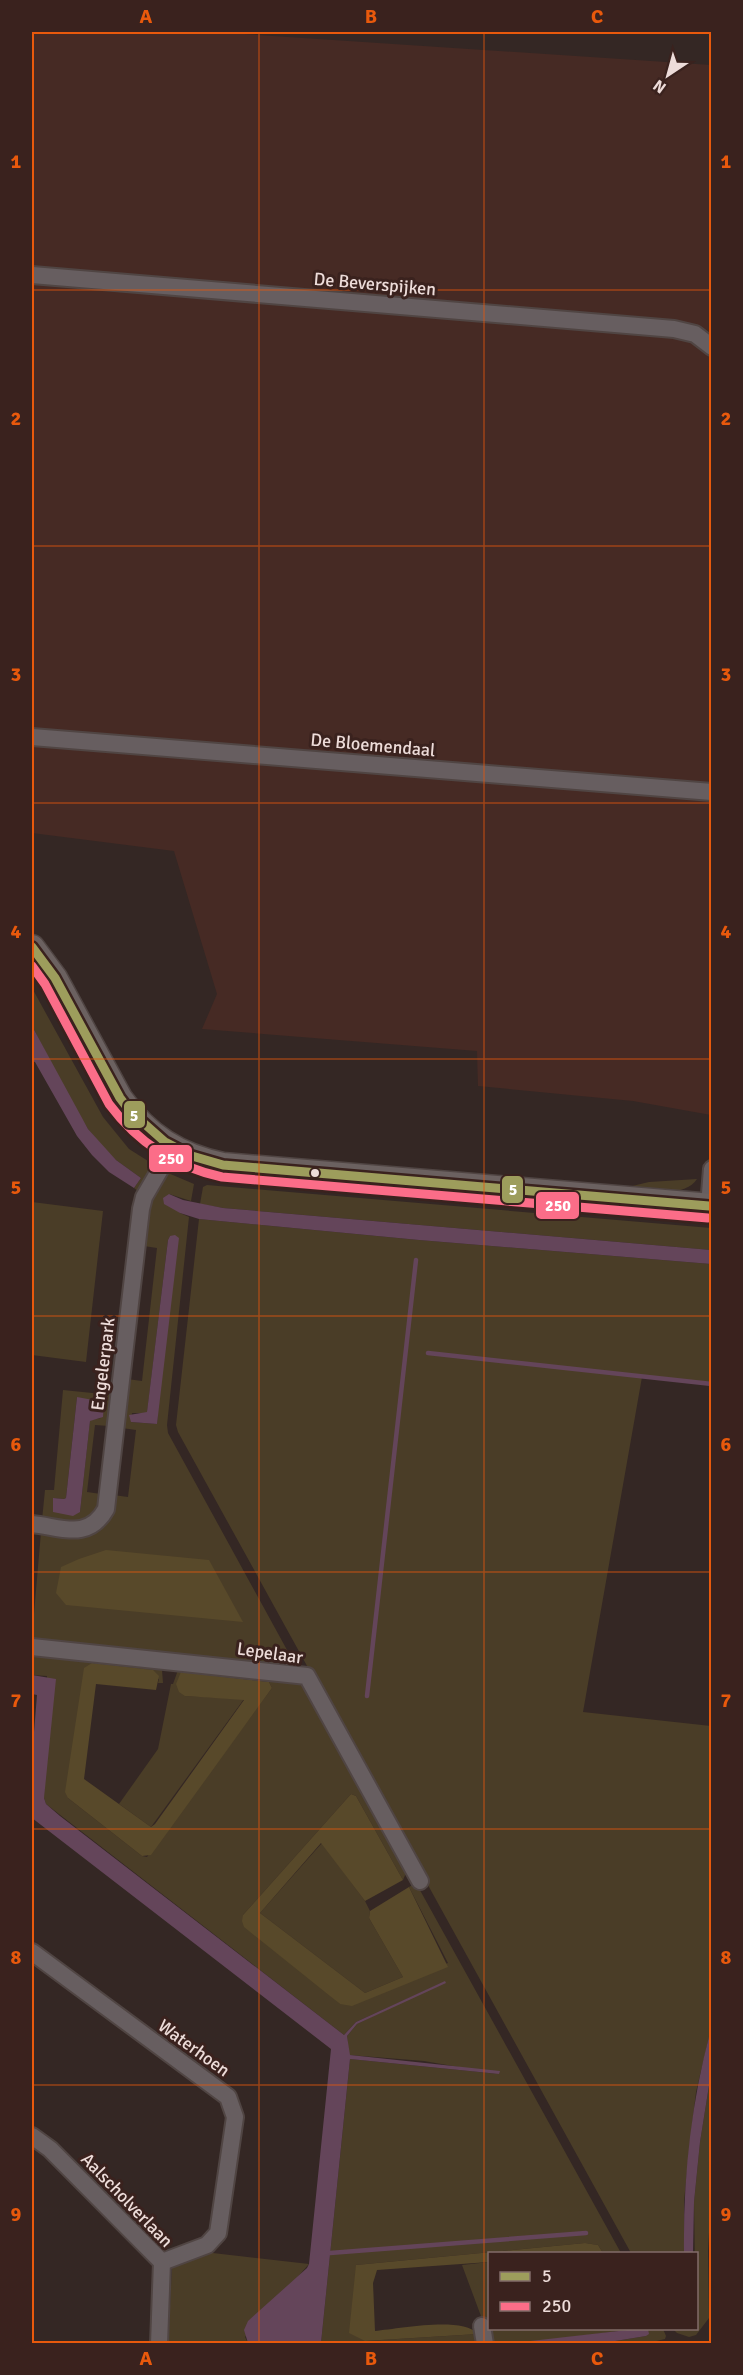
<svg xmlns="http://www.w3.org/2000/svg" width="743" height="2375" font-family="Signika,sans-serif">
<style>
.built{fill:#462a24}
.green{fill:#4a3d27;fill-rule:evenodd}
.forest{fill:#58492a}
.water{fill:#64455a}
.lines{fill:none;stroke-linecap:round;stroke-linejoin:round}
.stream{stroke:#64455a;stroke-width:4.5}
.street-casing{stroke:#504543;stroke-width:20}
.secondary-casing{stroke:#504543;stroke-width:27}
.street{stroke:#675e60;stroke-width:16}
.secondary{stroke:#6b6160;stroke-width:24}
.bus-1-casing{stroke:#3a221e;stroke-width:14}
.bus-2-casing{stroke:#3a221e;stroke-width:14}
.bus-1{stroke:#9d9d5c;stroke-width:9}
.bus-2{stroke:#fb6d88;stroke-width:9}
.grid{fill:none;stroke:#e8590c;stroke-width:1.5;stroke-opacity:0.55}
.bus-dot{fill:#eddcd9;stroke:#3a221e;stroke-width:2}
.labels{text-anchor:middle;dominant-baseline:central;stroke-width:6;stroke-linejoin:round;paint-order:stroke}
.street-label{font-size:18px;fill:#eddcd9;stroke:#3a221e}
.line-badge{stroke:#3a221e;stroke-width:2}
.badge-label{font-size:16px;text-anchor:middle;font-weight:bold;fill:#fff}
.neatline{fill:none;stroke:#e8590c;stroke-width:2}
.grid-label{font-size:20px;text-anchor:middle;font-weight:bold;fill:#e8590c}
</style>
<rect width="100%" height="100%" fill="#342724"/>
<polygon class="built" points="32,32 213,32 711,65 711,1115 633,1101 478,1086 477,1051 202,1029 217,994 174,851 32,833"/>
<g class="green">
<polygon points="32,988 103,1117 129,1149 156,1166 139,1192 134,1188 141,1178 116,1160 102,1146 88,1129 74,1106 32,1026"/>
<path d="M168,1173L194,1184L191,1201L169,1194L180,1213L189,1217L167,1425L168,1433L298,1670L36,1641L32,1637L41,1532C82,1537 107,1547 113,1495L128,1497L136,1430L122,1428L127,1379L142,1381L157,1248L144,1246L151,1201ZM170,1236L157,1424L131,1422L132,1413H147L168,1240Z"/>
<path d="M697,1179C684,1199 648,1189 628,1187L649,1182Z"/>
<polygon points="207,1185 711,1228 711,1250 223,1208 200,1204 203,1187"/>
<polygon points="32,1202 103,1211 86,1362 32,1355"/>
<polygon points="199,1219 419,1240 711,1264 711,1384 642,1377 583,1712 711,1726 711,2029 696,2092 690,2142 684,2201 684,2253 631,2253 178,1432 176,1425"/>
<path d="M63,1390L112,1395L109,1426L95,1425L87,1492L101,1494L99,1508L87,1522L42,1520L45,1490H54ZM77,1397L101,1418L90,1420L80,1512L53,1498L64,1499L66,1498Z"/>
<polygon points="32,1652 158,1665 162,1670 163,1683 158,1683 159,1679 92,1663 68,1798 142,1856 147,1857 272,1688 269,1682 185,1671 185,1696 244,1699 151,1827 119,1804 158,1749 171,1684 173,1684 178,1670 295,1681 305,1688 405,1864 406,1873 403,1880 356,1796 351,1794 243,1915 340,2004 448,1963 409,1887 416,1883 621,2253 603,2253 598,2245 585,2243 356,2265 365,2341 478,2334 481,2343 321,2343 350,2059 499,2074 424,2061 349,2055 347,2036 357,2024 446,1981 356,2022 344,2035 46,1804 44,1798 47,1676 32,1675"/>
<polygon points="322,1843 365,1901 370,1911 369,1918 403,1977 365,1993 260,1913"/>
<polygon points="711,2073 712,2180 708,2250 709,2318 696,2335 689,2337 677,2333 673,2329 696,2328 694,2202 700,2142"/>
<polygon points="204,2252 309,2264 245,2337 248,2343 168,2344 172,2267"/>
<polygon points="489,2262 490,2328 636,2329 540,2341 491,2343 462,2265"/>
<polygon points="646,2329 663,2329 666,2336 665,2339 648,2343 597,2344 646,2336 648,2329"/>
</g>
<g class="forest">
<polygon points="106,1550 209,1560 243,1622 66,1605 56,1593 61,1567 79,1559"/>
<polygon points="92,1663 153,1670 159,1676 156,1690 96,1684 84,1779 151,1827 155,1824 244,1700 185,1696 179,1692 176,1684 181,1672 269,1682 272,1688 151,1855 142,1856 68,1798 65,1792 84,1668"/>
<polygon points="351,1794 356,1796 403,1880 365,1901 321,1843 260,1913 365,1993 403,1977 369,1918 370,1911 409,1887 448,1967 352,2006 340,2004 244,1927 242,1921 243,1915"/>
<path d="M585,2243L598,2245L603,2253L490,2254L489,2262L377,2270L373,2283L375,2331C399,2329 462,2316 478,2334L365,2341L349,2333L356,2265Z"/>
</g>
<g class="water">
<polygon points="32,1026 88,1129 116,1160 141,1178 134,1188 109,1172 92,1155 77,1136 35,1062 32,1061"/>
<polygon points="169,1194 183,1200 223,1208 711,1250 711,1264 419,1240 199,1219 180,1213 164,1204 163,1198"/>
<polygon points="175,1235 179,1238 157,1424 131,1422 129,1415 147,1412 168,1240 170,1236"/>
<polygon points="77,1397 104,1402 103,1417 90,1421 80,1512 73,1516 53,1512 53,1498 64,1499 66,1498"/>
<polygon points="32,1675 56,1679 44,1798 46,1804 60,1816 344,2035 356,2022 445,1981 446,1983 357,2024 347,2036 350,2055 500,2071 499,2074 350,2059 321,2343 248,2343 244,2330 248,2321 307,2268 309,2264 331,2049 32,1818 32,1757 37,1695 32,1694"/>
<path d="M711,2029V2073L700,2142L694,2202L693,2253H684C683,2178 691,2102 711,2029Z"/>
<polygon points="636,2329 648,2329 649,2334 646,2336 597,2344 513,2343"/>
</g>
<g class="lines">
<g class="stream">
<polyline points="428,1353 712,1384"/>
<polyline points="367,1696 416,1260"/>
<polyline points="330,2253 586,2233"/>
</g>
<defs>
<g id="street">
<polyline points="32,275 674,329 695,334 712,347"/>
<polyline points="32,737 712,792"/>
<polyline points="709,1206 712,1169"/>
<path d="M32,1524C62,1527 88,1541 106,1509L141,1209L144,1197L172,1149"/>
<polyline points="32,1647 307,1676 420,1881"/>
<polyline points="32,1952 228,2097 235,2117 218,2233 207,2245 162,2262"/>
<polyline points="32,2136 50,2149 162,2262 159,2344"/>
<polyline points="482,2326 485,2344"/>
</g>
<path id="secondary" d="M32,947L55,978L120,1098C147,1136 179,1156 223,1165L712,1206"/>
</defs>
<use href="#street" class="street-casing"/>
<use href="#secondary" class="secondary-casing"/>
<use href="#street" class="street"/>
<use href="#secondary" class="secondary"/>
<defs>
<polyline id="bus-1" points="32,947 55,978 120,1098 130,1111 165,1142 192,1156 223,1165 709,1206"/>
<path id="bus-2" d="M32,966L45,984L109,1104C138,1143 175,1167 222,1177L708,1218"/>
</defs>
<use href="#bus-1" class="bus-1-casing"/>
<use href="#bus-2" class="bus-2-casing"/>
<use href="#bus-1" class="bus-1"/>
<use href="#bus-2" class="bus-2"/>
</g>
<path class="grid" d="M259,32V2344M484,32V2344M32,290H712M32,546H712M32,803H712M32,1059H712M32,1316H712M32,1572H712M32,1829H712M32,2085H712"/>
<circle class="bus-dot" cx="315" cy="1173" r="5"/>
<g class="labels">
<g class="street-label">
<text transform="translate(375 284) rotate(5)">De Beverspijken</text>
<text transform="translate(373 745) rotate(5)">De Bloemendaal</text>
<text transform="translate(103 1364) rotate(-83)">Engelerpark</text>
<text transform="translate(270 1653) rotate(8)">Lepelaar</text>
<text transform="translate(194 2048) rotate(36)">Waterhoen</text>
<text transform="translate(127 2200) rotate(46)">Aalscholverlaan</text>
</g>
</g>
<g class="line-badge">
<rect x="123" y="1100" width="23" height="29" rx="6" fill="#9d9d5c"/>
<rect x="148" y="1144" width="45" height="29" rx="6" fill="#fb6d88"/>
<rect x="501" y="1175" width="23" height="29" rx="6" fill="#9d9d5c"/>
<rect x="535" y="1191" width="45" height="29" rx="6" fill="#fb6d88"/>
</g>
<g class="badge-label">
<text x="134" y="1121">5</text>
<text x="171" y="1164">250</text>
<text x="513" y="1195">5</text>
<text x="558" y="1211">250</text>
</g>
<rect width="743" height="2375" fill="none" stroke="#3a221e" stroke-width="66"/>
<rect x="488" y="2252" width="210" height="78" fill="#3a221e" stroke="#826c69" stroke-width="1.5"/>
<rect x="500" y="2272" width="30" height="9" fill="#9d9d5c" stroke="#826c69" stroke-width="1.5"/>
<text x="542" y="2282" font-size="18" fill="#eddcd9">5</text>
<rect x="500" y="2302" width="30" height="9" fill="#fb6d88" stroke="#826c69" stroke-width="1.5"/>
<text x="542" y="2312" font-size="18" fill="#eddcd9">250</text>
<g transform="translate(668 75) rotate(216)" stroke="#3a221e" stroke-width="4.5" paint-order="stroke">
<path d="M0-4.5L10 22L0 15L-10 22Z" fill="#eddcd9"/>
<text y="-9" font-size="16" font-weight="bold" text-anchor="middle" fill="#eddcd9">N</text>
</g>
<rect x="33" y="33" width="677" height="2309" class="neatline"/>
<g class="grid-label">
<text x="146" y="23">A</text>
<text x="371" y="23">B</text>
<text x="597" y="23">C</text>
<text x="16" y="168">1</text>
<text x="726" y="168">1</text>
<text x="16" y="425">2</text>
<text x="726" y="425">2</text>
<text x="16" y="681">3</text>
<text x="726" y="681">3</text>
<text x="16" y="938">4</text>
<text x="726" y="938">4</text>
<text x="16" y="1194">5</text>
<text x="726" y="1194">5</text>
<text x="16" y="1451">6</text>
<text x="726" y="1451">6</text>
<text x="16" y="1707">7</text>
<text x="726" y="1707">7</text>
<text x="16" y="1964">8</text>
<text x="726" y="1964">8</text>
<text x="16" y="2221">9</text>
<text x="726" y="2221">9</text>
<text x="146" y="2365">A</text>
<text x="371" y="2365">B</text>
<text x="597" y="2365">C</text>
</g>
</svg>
